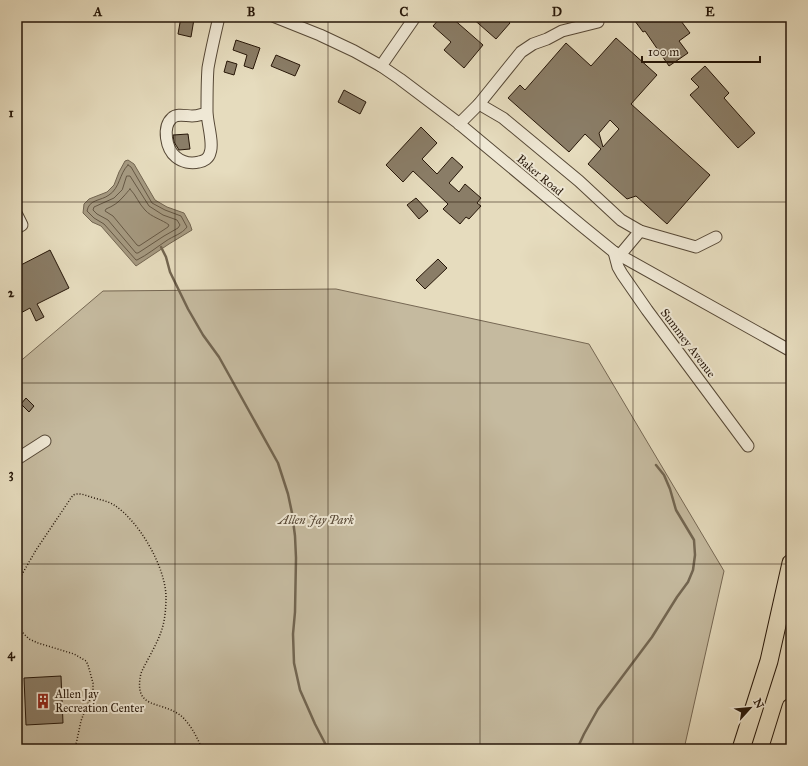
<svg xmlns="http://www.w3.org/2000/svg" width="808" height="766" font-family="'IM FELL Great Primer',serif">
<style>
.green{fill:#c5ba9f;stroke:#766854}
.water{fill:#a59980;stroke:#726550}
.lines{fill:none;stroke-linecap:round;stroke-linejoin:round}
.shore{stroke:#665844;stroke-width:1}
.stream{stroke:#726550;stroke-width:2.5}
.building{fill:#8a7d67;stroke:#261608;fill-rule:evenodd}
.minor-casing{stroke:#564836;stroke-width:13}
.highway-casing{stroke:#261608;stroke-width:19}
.path{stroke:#261608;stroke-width:1.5;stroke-dasharray:1 2;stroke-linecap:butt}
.minor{stroke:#efe8d5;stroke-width:11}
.highway{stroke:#e6dcbe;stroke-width:17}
.grid{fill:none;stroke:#261608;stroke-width:1;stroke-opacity:0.55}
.labels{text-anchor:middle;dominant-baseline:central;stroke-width:4;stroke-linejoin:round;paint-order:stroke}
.street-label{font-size:12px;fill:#261608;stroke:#efe8d5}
.park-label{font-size:12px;font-style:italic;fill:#564735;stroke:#efe8d5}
.poi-label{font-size:12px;fill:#261608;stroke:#efe8d5;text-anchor:start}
.neatline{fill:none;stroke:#261608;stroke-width:1.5}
.grid-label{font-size:13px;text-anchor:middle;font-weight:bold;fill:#261608}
</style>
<rect width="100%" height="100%" fill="#e6dcbe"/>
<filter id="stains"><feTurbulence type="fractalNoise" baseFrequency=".005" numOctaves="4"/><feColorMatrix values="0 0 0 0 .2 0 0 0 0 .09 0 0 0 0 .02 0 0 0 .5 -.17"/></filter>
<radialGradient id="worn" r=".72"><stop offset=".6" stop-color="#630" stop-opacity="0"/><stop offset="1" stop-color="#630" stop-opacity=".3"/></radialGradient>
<polygon class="green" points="336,289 589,344 724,571 684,749 17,749 17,364 103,291"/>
<polygon class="water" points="128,160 134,164 155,200 167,207 184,213 190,224 192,230 169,244 136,266 101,226 92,222 83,213 84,204 89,199 107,192 114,185 119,172 125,161"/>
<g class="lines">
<g class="shore">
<path d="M128,165L131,167L152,203L165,210L181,216L187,227C182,234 173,236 166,241C157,247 147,255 137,260H136L104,224L94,218L87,211C89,199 101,201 109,195C120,188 119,174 128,165Z"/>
<polygon points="127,176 130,176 149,206 163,215 177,220 180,225 178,228 164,236 138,253 136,253 108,220 97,214 93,210 94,207 114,198 122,190"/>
<path d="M130,189C136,195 139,204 145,210C151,217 163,220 169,225L168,227L139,246L137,245L113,216L105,211L106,209C113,206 118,203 123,197C126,194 128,191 130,189Z"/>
</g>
<g class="stream">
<polyline points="161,247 166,257 170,272 188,309 203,335 219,357 278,463 288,494 292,513 295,536 296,558 295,612 293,634 294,663 300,690 315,724 328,749"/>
<polyline points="577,749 584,734 598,709 652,637 677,597 688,582 693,570 695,555 694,540 676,510 670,489 664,475 656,465"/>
</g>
</g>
<g class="building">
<polygon points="181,17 194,19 191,37 178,34"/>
<polygon points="441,17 451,17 483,45 464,68 444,50 451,42 433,26"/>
<polygon points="471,17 504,17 510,23 496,39"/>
<polygon points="632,17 678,17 690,33 679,41 688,53 669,66 645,31 643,32"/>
<path d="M616,38L657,75L631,104L710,175L667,224L636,196L627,199L588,164L601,149L585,134L569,152L508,98L520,85L525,90L566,43L591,66ZM610,120L619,129L603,147L599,133Z"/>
<polygon points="236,40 260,48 253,69 244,66 247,55 233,50"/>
<polygon points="276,55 300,65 295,76 271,66"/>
<polygon points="227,61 237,64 234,75 224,72"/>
<polygon points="705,66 729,93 724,98 755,133 738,148 690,95 699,87 691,79"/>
<polygon points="344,90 366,102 360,114 338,102"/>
<polygon points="421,127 437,143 422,159 437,174 452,157 463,167 449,183 459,192 465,184 481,198 477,203 481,206 469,219 466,217 460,224 443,209 448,204 413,171 403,182 386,165"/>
<polygon points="188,134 190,149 179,150 174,142 173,135"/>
<polygon points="416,198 428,211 419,219 407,205"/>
<polygon points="50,250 69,288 37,304 44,317 36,321 30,308 17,315 17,267"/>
<polygon points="438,259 447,268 425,289 416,280"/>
<polygon points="26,398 34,406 29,412 21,404"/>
<polygon points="61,676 63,723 26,725 24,678"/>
</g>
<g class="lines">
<defs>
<g id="minor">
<polyline points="275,17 320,35 354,51 381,66 400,79 457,122 582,226 614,252 791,351"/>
<polyline points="381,66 415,17"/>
<polyline points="479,104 503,118 579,181 621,220 640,231 696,247 716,237"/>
<path d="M207,113C202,114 198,116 192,116C186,116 177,113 172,118C162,127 166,149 176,157C182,162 191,164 199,162C204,161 209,158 210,153C214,143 207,123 207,111C207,97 207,81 208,68C211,51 215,34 219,17"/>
<polyline points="459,124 479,104 521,52 533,44 547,39 562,31 598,22"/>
<polyline points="17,215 22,225 17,228"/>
<polyline points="614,252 618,267 622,274 647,310 748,446"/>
<polyline points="620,255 640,231"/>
<polyline points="17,459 45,441"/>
</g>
<g id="highway">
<polyline points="741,749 769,661 791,563"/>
<polyline points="778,749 791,707"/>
</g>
</defs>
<use href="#minor" class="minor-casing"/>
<use href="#highway" class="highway-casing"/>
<g class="path">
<path d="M17,583L36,550L73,495C80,492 87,496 94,498C101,500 108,501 114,505C139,521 165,566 166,596C166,608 165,621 161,632C156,646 147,660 141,673C133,710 159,700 180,715C190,723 197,737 202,749"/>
<polyline points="17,626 21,631 29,639 38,643 74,654 86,661 88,665 93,683 93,693 85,710 81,721 75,749"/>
</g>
<use href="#minor" class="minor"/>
<use href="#highway" class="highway"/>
</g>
<path class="grid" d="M175,17V749M328,17V749M480,17V749M633,17V749M17,202H791M17,383H791M17,564H791"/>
<defs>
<symbol id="building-bare" viewBox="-9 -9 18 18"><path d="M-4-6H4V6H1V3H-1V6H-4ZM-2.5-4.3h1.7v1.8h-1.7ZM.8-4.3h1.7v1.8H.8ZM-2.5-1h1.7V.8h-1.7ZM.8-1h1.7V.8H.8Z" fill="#8f2418" stroke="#efe8d5" stroke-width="2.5" paint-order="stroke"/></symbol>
</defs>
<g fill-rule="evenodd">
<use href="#building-bare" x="32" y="690" width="22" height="22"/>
</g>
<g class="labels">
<g class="street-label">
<text transform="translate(540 175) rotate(40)">Baker Road</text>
<text transform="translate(688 343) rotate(53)">Summey Avenue</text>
</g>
<g class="park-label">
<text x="316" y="520">Allen Jay Park</text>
</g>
<g class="poi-label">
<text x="55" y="694">Allen Jay<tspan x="55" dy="14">Recreation Center</tspan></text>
</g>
</g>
<rect width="808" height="766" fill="none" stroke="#e6dcbe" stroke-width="44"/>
<g transform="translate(750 708) rotate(63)" stroke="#efe8d5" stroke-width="3" paint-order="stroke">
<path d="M0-3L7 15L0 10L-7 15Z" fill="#261608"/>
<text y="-6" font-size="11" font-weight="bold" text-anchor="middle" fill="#261608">N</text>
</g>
<path d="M642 56v6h118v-6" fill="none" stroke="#261608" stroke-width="2"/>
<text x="648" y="56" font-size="12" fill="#261608" stroke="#efe8d5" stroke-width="3" paint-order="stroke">100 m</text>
<rect x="22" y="22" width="764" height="722" class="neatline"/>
<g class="grid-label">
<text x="98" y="16">A</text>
<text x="251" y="16">B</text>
<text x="404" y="16">C</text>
<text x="557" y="16">D</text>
<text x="710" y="16">E</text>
<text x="11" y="117">1</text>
<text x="11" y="297">2</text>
<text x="11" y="478">3</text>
<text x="11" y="658">4</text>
</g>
<rect width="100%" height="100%" filter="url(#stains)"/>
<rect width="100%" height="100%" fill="url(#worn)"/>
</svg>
